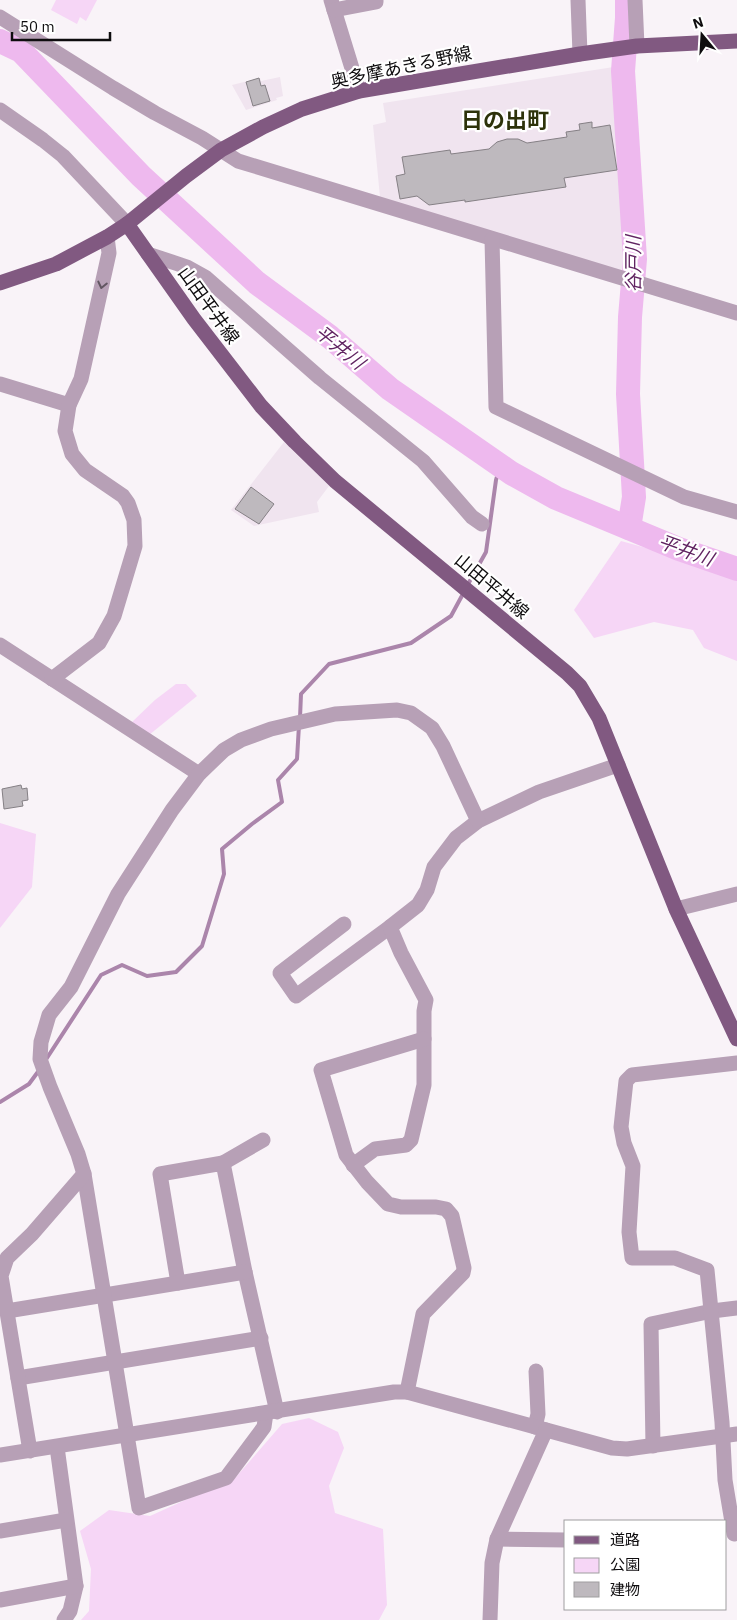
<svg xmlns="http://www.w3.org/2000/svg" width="737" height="1620" font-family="'IBM Plex Sans','Noto Sans JP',sans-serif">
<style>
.built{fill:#f0e4ef}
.green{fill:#f6d6f6}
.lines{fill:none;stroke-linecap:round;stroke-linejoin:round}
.stream{stroke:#ab85ab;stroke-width:4}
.river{stroke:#eeb9ee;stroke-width:24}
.building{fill:#beb9be;stroke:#858085}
.minor{stroke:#b7a0b6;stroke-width:15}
.major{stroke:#815981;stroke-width:15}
.oneway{stroke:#625662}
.labels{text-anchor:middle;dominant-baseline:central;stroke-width:4.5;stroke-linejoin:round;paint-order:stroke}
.street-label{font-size:18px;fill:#0e0c0e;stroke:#fff}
.water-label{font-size:19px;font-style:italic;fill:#612462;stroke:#fff}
.district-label{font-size:22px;font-weight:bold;fill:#2d320a;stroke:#fff}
</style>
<rect width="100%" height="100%" fill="#f9f3f8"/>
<g class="built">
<polygon points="620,66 628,274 380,197 373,125 386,122 383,103"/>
<polygon points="280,77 283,96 276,98 277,100 246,110 232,85 260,78 261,81"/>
<polygon points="284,442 329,486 317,502 319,512 254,526 231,510"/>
</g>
<g class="green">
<polygon points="56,0 97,0 86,21 80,17 77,24 51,10"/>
<polygon points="621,541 737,573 737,661 704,648 693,630 654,622 594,638 574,610"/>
<polygon points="176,684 186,684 197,696 149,735 131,723 155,700"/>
<polygon points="0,823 36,834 32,887 0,928"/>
<polygon points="309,1418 338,1432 344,1448 329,1486 335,1513 383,1529 387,1605 379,1620 81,1620 89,1611 91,1569 80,1531 109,1510 150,1516 236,1477 282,1424"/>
</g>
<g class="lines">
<g class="stream">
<polyline points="467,586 486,552 496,480 500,466"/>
<polyline points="300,718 301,694 329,664 411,643 451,616 464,592"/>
<polyline points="45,1061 101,975 122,965 147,976 176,972 202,946 224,874 222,849 252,824 282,802 278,780 297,759 299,725"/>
<polyline points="0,1102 29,1084 40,1069"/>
</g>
<g class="river">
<polyline points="627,0 627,18 623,71 635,259 630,317 628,394 634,497 629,528"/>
<polyline points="0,41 21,51 141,176 257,283 330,337 390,389 511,473 556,498 679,549 737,569"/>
</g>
</g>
<g class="building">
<polygon points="259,78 261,86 265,85 270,101 253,106 246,82"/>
<polygon points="592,122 592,128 610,125 617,170 564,178 566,187 465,202 465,200 429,205 417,196 400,199 396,176 405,174 402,157 450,150 451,154 489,149 497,142 507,139 518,139 527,143 567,137 566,132 580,130 579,124"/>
<polygon points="251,487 274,504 259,524 235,509"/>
<polygon points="21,785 22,789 27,788 28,800 22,801 23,806 4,809 2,789"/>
</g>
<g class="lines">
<g class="minor">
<polyline points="331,0 359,91"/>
<polyline points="578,0 580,54"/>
<polyline points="635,0 637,46"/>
<polyline points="334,10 376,2 376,0"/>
<polyline points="0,17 113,88 155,113 202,138 238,161 737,313"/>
<polyline points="0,110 43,140 63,156 127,224"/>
<polyline points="492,239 496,407 684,497 737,512"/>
<polyline points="148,254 187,267 205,277 320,378 423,461 472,517 482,524"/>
<polyline points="0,384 69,405"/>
<polyline points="0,645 199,774"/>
<polyline points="52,679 99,643 114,616 135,546 134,520 128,503 123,496 85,470 72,454 65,431 69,405 81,379 109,253 107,237"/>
<polyline points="676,909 737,894"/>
<polyline points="344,924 280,973 296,996 390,927"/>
<polyline points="223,1163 263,1140"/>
<polyline points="353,1165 375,1149 406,1145 411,1140 424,1085 424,1011 426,1000 401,953 390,927 418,905 427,890 434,867 456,838 478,821 539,792 618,765"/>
<polyline points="178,1283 160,1174 223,1163 245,1272 277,1412"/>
<polyline points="7,1311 245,1272"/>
<polyline points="18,1378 261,1338"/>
<polyline points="407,1392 423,1314 463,1273 464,1268 452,1216 446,1209 436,1207 401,1207 388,1204 367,1182 346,1155 321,1070 424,1039"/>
<polyline points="266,1413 264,1427 226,1478 139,1508 84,1174 78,1154 50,1087 40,1059 41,1042 49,1015 71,987 118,894 172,810 199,774 224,750 241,740 271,729 335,714 397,710 411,713 432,728 443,746 478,821"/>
<polyline points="535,1427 538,1414 536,1371"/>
<polyline points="653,1446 651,1324 712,1311 737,1308"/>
<polyline points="57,1447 76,1586 70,1611 64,1620"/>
<polyline points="30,1451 1,1276 7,1258 32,1234 84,1174"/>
<polyline points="0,1455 394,1392 407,1392 612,1448 627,1449 737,1434"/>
<polyline points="0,1531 66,1520"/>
<polyline points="734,1534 725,1480 722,1422 707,1270 675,1258 632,1258 629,1232 633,1166 624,1143 621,1127 626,1081 632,1075 737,1063"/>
<polyline points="497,1539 566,1540"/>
<polyline points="0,1600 76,1586"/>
<polyline points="490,1620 492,1563 497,1539 546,1430"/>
</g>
<g class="major">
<polyline points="127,224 194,319 261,406 295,442 335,481 567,673 580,686 599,718 676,909 737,1039"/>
<polyline points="0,283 56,264 107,237 127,224 186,176 221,150 263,127 302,109 359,91 580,54 637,46 737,41"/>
</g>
</g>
<defs><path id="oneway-chevron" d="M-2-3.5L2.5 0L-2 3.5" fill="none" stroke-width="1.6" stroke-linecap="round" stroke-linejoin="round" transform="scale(1.25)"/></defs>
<use class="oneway" href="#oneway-chevron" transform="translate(102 285) rotate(103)"/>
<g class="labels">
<g class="street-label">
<text transform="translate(401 67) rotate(-12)">奥多摩あきる野線</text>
<text transform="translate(209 305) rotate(54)">山田平井線</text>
<text transform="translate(492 586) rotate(40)">山田平井線</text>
</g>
<g class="water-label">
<text transform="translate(633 264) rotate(-90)">谷戸川</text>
<text transform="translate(340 347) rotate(39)">平井川</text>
<text transform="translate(686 550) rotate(20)">平井川</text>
</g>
<g class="district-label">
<text x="505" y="119">日の出町</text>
</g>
</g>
<rect x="564" y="1520" width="162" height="90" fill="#ffffff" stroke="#9f9e9f"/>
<rect x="574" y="1536" width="25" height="8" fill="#815981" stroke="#9f9e9f"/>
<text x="610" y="1545" font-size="15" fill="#0e0c0e">道路</text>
<rect x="574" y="1558" width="25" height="15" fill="#f6d6f6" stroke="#9f9e9f"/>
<text x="610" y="1570" font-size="15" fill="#0e0c0e">公園</text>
<rect x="574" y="1582" width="25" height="15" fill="#beb9be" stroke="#9f9e9f"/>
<text x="610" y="1595" font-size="15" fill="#0e0c0e">建物</text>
<g transform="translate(702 35) rotate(342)" stroke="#ffffff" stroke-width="4" paint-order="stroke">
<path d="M0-4L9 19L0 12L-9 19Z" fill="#0e0c0e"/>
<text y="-8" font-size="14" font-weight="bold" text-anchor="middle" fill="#0e0c0e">N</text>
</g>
<path d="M12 32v8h98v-8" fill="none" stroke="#0e0c0e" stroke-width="2.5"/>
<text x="20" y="32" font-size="15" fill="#0e0c0e" stroke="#ffffff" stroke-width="4" paint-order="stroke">50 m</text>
</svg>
